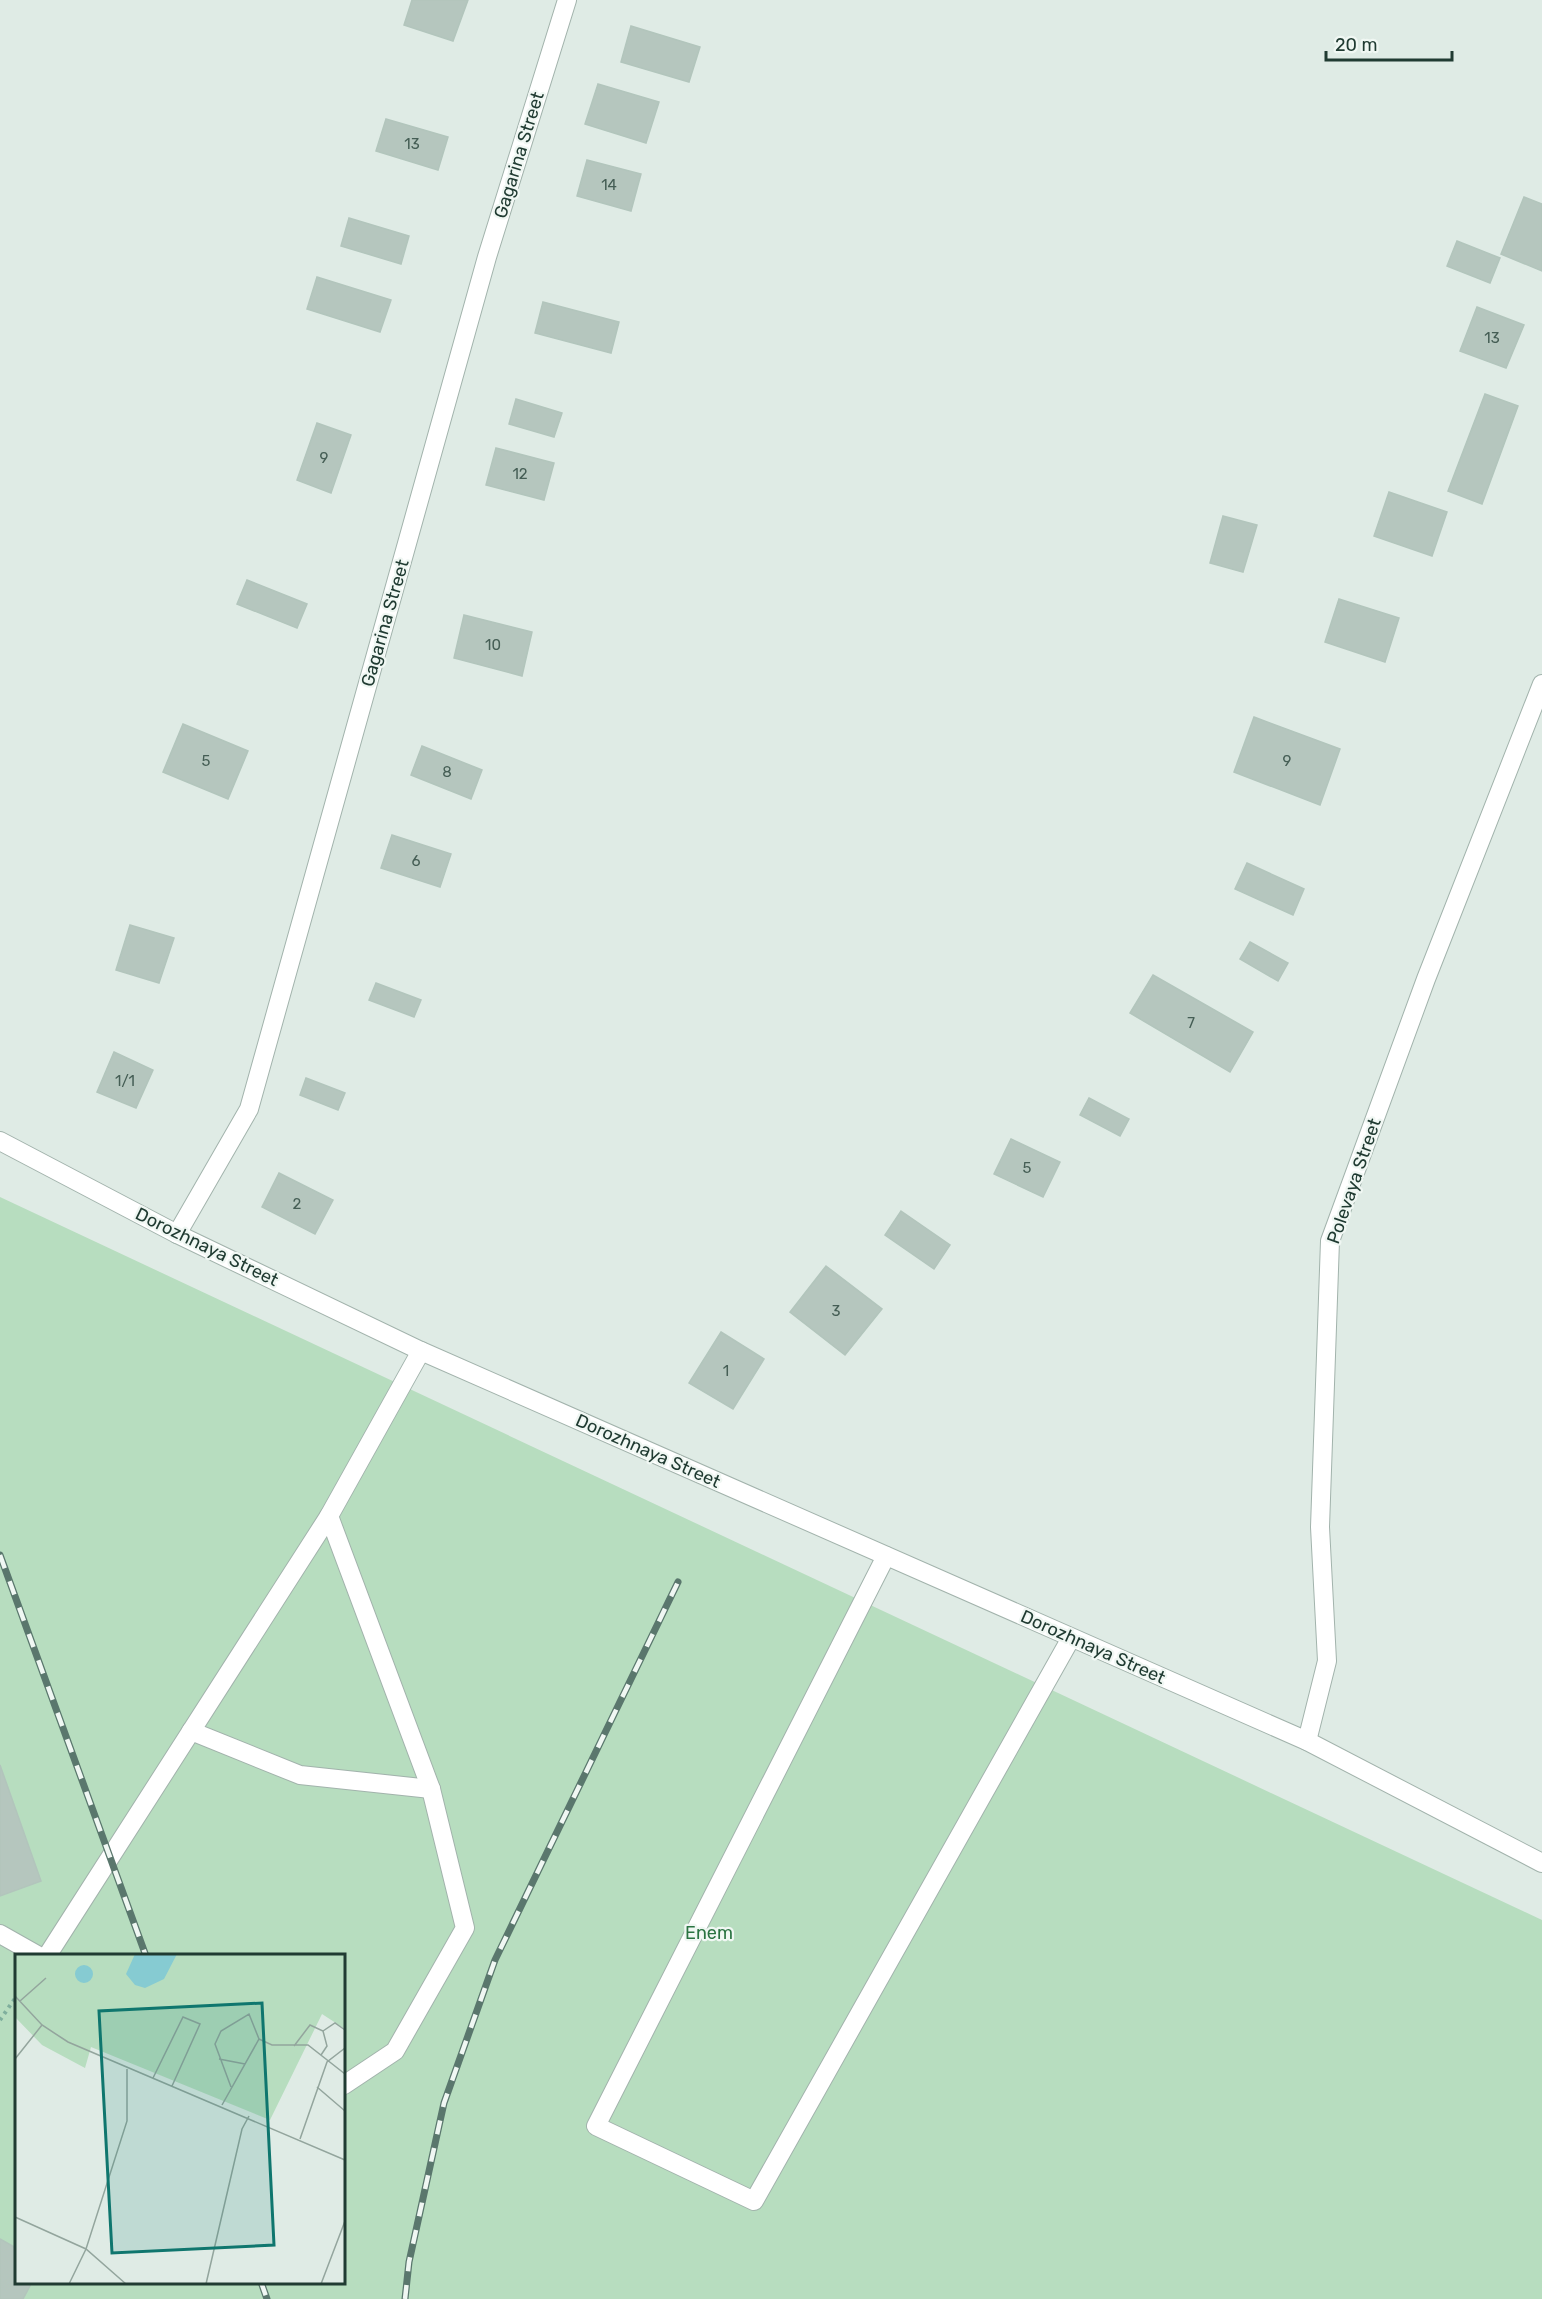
<svg xmlns="http://www.w3.org/2000/svg" width="1542" height="2299" font-family="Rubik,sans-serif">
<style>
.green{fill:#b7ddbf;fill-rule:evenodd}
.building{fill:#b5c6be;stroke:#b2c5bc;stroke-width:1.5}
.lines{fill:none;stroke-linecap:round;stroke-linejoin:round}
.service-casing{stroke:#a2b3ac;stroke-width:20}
.minor-casing{stroke:#a2b3ac;stroke-width:20}
.path{stroke:#7faf9d;stroke-width:4;stroke-dasharray:3 4.5;stroke-linecap:butt}
.service{stroke:#fff;stroke-width:18}
.minor{stroke:#fff;stroke-width:18}
.rail-casing{stroke:#5a776d;stroke-width:7}
.rail{stroke:#f0f7f3;stroke-width:4.5;stroke-dasharray:14;stroke-linecap:butt}
.labels{text-anchor:middle;dominant-baseline:central;stroke-width:4.5;stroke-linejoin:round;paint-order:stroke}
.number-label{font-size:15px;fill:#455e55}
.street-label{font-size:18px;fill:#203b32;stroke:#f0f7f3}
.park-label{font-size:18px;fill:#2a7341;stroke:#f0f7f3}
.inset-road{fill:none;stroke:#93a59d;stroke-width:1.5}
.view{fill:#0f766e;fill-opacity:0.15;stroke:#0f766e;stroke-width:3}
.inset-edge{fill:none;stroke:#203b32;stroke-width:3}
</style>
<rect width="100%" height="100%" fill="#dfebe5"/>
<path class="green" d="M0,1197L1542,1920V2299H0ZM16,1956H344V2282H16Z"/>
<g class="building">
<polygon points="412,0 468,0 453,41 404,25"/>
<polygon points="631,26 700,47 689,82 621,62"/>
<polygon points="598,84 659,102 646,143 585,124"/>
<polygon points="386,119 448,137 438,170 376,151"/>
<polygon points="587,160 641,174 631,211 577,196"/>
<polygon points="1524,197 1542,204 1542,271 1501,254"/>
<polygon points="349,218 409,236 401,264 341,246"/>
<polygon points="1457,241 1500,258 1490,283 1447,266"/>
<polygon points="317,277 391,300 380,332 307,309"/>
<polygon points="543,302 619,322 611,353 535,333"/>
<polygon points="1477,307 1524,325 1506,368 1460,351"/>
<polygon points="1485,394 1518,406 1482,504 1448,491"/>
<polygon points="516,399 562,413 554,437 509,424"/>
<polygon points="317,423 351,435 331,493 297,480"/>
<polygon points="496,448 554,463 544,500 486,485"/>
<polygon points="1389,492 1447,512 1432,556 1374,536"/>
<polygon points="1223,516 1257,525 1243,572 1210,563"/>
<polygon points="247,580 307,604 297,628 237,604"/>
<polygon points="1339,599 1399,618 1385,662 1325,642"/>
<polygon points="464,615 532,632 522,676 454,658"/>
<polygon points="1254,717 1340,749 1320,805 1234,772"/>
<polygon points="183,724 248,751 228,799 163,772"/>
<polygon points="422,746 482,770 471,799 411,775"/>
<polygon points="392,835 451,854 440,887 381,868"/>
<polygon points="1247,863 1304,889 1293,915 1235,889"/>
<polygon points="130,925 174,938 159,983 116,970"/>
<polygon points="1250,942 1288,963 1278,981 1240,959"/>
<polygon points="1153,975 1253,1032 1230,1072 1130,1013"/>
<polygon points="376,983 421,1000 414,1017 369,1000"/>
<polygon points="114,1052 153,1070 136,1108 97,1092"/>
<polygon points="306,1078 345,1093 338,1110 300,1095"/>
<polygon points="1089,1098 1129,1119 1120,1136 1080,1115"/>
<polygon points="1011,1139 1060,1162 1043,1197 994,1174"/>
<polygon points="279,1173 333,1200 315,1234 262,1207"/>
<polygon points="901,1211 950,1245 934,1269 885,1235"/>
<polygon points="826,1266 882,1309 845,1355 790,1312"/>
<polygon points="721,1332 764,1359 733,1409 689,1383"/>
<polygon points="0,1765 41,1881 0,1896"/>
<polygon points="0,2239 16,2248 16,2282 32,2282 23,2299 0,2299"/>
</g>
<g class="lines">
<defs>
<g id="service">
<polyline points="329,1516 431,1789 465,1928 395,2051 344,2085"/>
<polyline points="886,1556 596,2126 754,2201 1071,1638"/>
<polyline points="191,1731 300,1775 431,1789"/>
<polyline points="0,1934 39,1956"/>
<polyline points="47,1956 329,1516 421,1351"/>
</g>
<g id="minor">
<polyline points="0,1141 177,1234 421,1351 1307,1741 1542,1863"/>
<polyline points="177,1234 249,1109 487,257 567,0"/>
<polyline points="1307,1741 1327,1661 1320,1527 1330,1241 1426,979 1542,684"/>
</g>
</defs>
<use href="#service" class="service-casing"/>
<use href="#minor" class="minor-casing"/>
<polyline class="path" points="0,2020 16,1997"/>
<use href="#service" class="service"/>
<use href="#minor" class="minor"/>
<defs>
<g id="rail">
<polyline points="0,1555 146,1956"/>
<polyline points="261,2282 267,2299"/>
<polyline points="405,2299 409,2262 444,2103 495,1960 678,1582"/>
</g>
</defs>
<use href="#rail" class="rail-casing"/>
<use href="#rail" class="rail"/>
</g>
<g class="labels">
<g class="number-label">
<text x="412" y="144">13</text>
<text x="609" y="185">14</text>
<text x="1492" y="338">13</text>
<text x="324" y="458">9</text>
<text x="520" y="474">12</text>
<text x="493" y="645">10</text>
<text x="206" y="761">5</text>
<text x="1287" y="761">9</text>
<text x="447" y="772">8</text>
<text x="416" y="861">6</text>
<text x="1191" y="1023">7</text>
<text x="125" y="1081">1/1</text>
<text x="1027" y="1168">5</text>
<text x="297" y="1204">2</text>
<text x="836" y="1311">3</text>
<text x="726" y="1371">1</text>
</g>
<g class="street-label">
<text transform="translate(519 155) rotate(-73)">Gagarina Street</text>
<text transform="translate(385 623) rotate(-74)">Gagarina Street</text>
<text transform="translate(1354 1181) rotate(-71)">Polevaya Street</text>
<text transform="translate(207 1247) rotate(26)">Dorozhnaya Street</text>
<text transform="translate(648 1451) rotate(24)">Dorozhnaya Street</text>
<text transform="translate(1093 1647) rotate(24)">Dorozhnaya Street</text>
</g>
<g class="park-label">
<text x="709" y="1933">Enem</text>
</g>
</g>
<g transform="translate(15 1954)">
<rect width="330" height="330" fill="#dfebe5"/>
<path d="M0,0H330V75L307,60L255,166L76,93L70,114L27,91L0,63Z" fill="#b7ddbf"/>
<path d="M120,0H162L149,25L130,34L120,31L111,20ZM60 20a9 9 0 1 1 18 0a9 9 0 1 1-18 0Z" fill="#86cbd2"/>
<path class="inset-road" d="M0,42L27,71L53,88L330,206M5,47L31,24M308,77L320,69L330,76M279,92L295,71L308,77L312,92L306,101M0,105L27,71M204,105L230,110M138,124L168,63L185,70L157,132M216,133L200,90L206,77L234,60L244,85M302,133L330,157M207,151L244,85L257,91H293L330,120M285,185L312,108L330,94M0,263L71,295L111,330M54,330L71,295L112,167V115M191,330L227,175L234,162M306,330L330,267"/>
<path class="view" d="M247,49L259,291L97,299L84,57Z"/>
<rect width="330" height="330" class="inset-edge"/>
</g>
<path d="M1326 51v9h126v-9" fill="none" stroke="#203b32" stroke-width="3"/>
<text x="1335" y="51" font-size="18" fill="#203b32" stroke="#f0f7f3" stroke-width="4.5" paint-order="stroke">20 m</text>
</svg>
